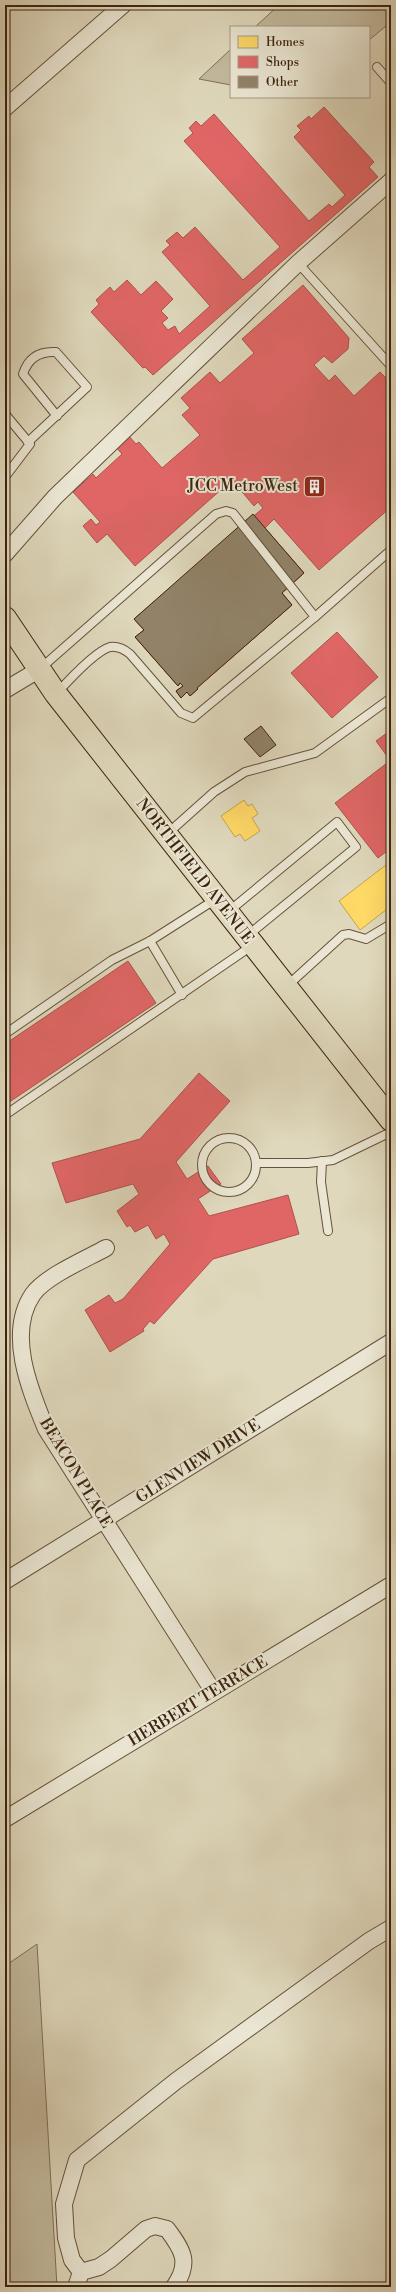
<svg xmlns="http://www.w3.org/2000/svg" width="396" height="2292" font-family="'Libre Bodoni',serif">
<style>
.green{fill:#c3ba9e;stroke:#807056}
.homes{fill:#ffd966;stroke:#c5a34c}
.shops{fill:#e06666;stroke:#af524c}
.building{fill:#918268;stroke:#3d250e}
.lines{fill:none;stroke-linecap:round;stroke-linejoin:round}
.lane-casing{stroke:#66523a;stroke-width:10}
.street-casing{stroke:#66523a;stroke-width:18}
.primary-casing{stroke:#3d250e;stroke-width:24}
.lane{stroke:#eae6d3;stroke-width:8}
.street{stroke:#eae6d3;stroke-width:16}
.primary{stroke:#dfd8bc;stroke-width:22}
.labels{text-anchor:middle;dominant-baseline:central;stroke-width:4;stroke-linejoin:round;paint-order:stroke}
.poi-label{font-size:16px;fill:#3d250e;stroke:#eae6d3;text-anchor:end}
.street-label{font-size:16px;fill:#3d250e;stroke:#eae6d3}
</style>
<rect width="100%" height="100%" fill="#dfd8bc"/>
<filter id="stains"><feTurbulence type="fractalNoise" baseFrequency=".005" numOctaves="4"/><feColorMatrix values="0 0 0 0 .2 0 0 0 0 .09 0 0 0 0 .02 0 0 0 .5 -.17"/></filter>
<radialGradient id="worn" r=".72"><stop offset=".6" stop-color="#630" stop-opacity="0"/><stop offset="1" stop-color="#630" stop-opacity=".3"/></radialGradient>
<g class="green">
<polygon points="279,5 391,5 391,22 369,40 369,27 255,27"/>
<polygon points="231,49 231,85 199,79"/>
<polygon points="37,1944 57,2287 5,2287 5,1966"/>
</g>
<g class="homes">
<polygon points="244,800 248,806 252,804 258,814 252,818 260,831 245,841 240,834 235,837 221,816"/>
<polygon points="391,861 391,906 360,930 339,901"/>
</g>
<g class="shops">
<polygon points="324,107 374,162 369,167 378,177 153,375 145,367 143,368 91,312 99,304 96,300 110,287 114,292 127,280 141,295 156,281 173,299 161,311 168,318 162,323 168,330 175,326 179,334 210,306 162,252 170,245 166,241 177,232 183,238 195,227 243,280 280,247 184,141 193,133 189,128 196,121 201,126 214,114 309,221 329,204 332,207 345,195 294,137 301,130 297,126 309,116 311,119"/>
<polygon points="303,285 349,338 348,349 332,363 324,356 314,365 329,381 335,375 354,396 380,372 391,383 391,507 319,570 274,519 265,528 304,573 282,593 292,605 197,688 198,689 190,696 187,692 181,698 176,691 183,686 180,683 178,686 135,637 144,630 134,619 263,508 258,502 254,506 232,480 135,566 107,534 97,543 83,526 91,519 96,525 100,522 73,492 93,474 96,478 122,454 115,446 128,435 136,444 139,442 162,468 200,435 182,415 190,408 181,398 210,372 220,383 254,353 242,339"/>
<polygon points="337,632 378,677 332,718 291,673"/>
<polygon points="391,730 391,753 387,756 376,741"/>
<polygon points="391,760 391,848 378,858 335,803"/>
<polygon points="128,961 156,1003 5,1105 5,1044"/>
<polygon points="199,1073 230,1101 176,1162 187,1179 208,1166 221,1184 198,1199 209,1216 288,1195 299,1234 213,1259 154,1324 150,1321 143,1329 144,1331 110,1352 85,1310 109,1295 115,1303 123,1299 170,1244 164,1234 156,1239 148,1225 135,1232 130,1225 127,1227 117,1211 139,1194 133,1184 66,1203 52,1163 140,1139"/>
</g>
<g class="building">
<polygon points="253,514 304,573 282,593 292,605 197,688 198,689 190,696 187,692 181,698 176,691 183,686 180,683 178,686 135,637 144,630 134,619"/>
<polygon points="261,726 276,745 260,757 244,739"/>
</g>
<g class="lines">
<defs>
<g id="lane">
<polyline points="377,67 391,83"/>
<polyline points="298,263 391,366"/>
<polyline points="5,414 30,444 5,477"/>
<path d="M28,442L87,387L56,352C39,351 28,358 23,374L57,416"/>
<polyline points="41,668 216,514 226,511 233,513 315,617"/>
<path d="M57,693C67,682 96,651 110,647C118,646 124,649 130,654L181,713L193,718L315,617L391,550"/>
<polyline points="167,834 214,792 245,772 315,753 391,698"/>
<polyline points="228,912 337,822 356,847 247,936"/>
<polyline points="150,941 182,995"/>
<polyline points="287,986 343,935 349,934 366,939 391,924"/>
<polyline points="5,1034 112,960 150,941 216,899"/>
<polyline points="5,1115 253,945"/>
<circle cx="229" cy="1165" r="27"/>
<polyline points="322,1161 321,1182 328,1231"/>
<polyline points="256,1163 308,1163 333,1160 391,1132"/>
</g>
<g id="street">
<polyline points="5,108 123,5"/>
<polyline points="5,554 55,497 298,263 391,181"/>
<polyline points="5,690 40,669"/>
<path d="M106,1248C86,1259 46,1276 33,1294C6,1333 30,1390 46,1429L213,1691"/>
<polyline points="5,1581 391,1342"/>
<polyline points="5,1819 391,1585"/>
<polyline points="81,2272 72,2260 66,2238 64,2204 77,2160 176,2081 369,1941 391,1928"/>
<path d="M81,2272L99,2267L111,2259L146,2229L155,2226L167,2229C183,2250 191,2263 174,2287"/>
<polyline points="76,2287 81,2272"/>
</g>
<polyline id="primary" points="5,618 56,694 391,1120"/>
</defs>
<use href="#lane" class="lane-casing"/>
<use href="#street" class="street-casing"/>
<use href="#primary" class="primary-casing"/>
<use href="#lane" class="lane"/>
<use href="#street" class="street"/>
<use href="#primary" class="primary"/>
</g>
<defs>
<symbol id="building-square" viewBox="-11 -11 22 22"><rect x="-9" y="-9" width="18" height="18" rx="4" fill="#8f2418" stroke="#eae6d3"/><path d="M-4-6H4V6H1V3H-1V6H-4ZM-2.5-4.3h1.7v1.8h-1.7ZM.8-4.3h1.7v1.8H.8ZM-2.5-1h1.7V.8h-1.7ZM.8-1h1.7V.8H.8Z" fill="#fff"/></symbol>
</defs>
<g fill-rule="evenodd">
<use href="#building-square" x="302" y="474" width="25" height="25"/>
</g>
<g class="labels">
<g class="poi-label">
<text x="298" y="486">JCC MetroWest</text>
</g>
<g class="street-label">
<text transform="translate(195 871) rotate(52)">NORTHFIELD AVENUE</text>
<text transform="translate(198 1461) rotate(-32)">GLENVIEW DRIVE</text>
<text transform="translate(76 1473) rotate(59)">BEACON PLACE</text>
<text transform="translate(198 1701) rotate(-31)">HERBERT TERRACE</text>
</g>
</g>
<rect width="396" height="2292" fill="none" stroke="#dfd8bc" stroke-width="20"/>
<rect x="6" y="6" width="384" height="2280" fill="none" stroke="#3d250e" stroke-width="2"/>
<rect x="10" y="10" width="376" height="2272" fill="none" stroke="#3d250e"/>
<rect x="230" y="26" width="140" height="72" fill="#eae6d3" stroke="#a59984"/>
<rect x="238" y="36" width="20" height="12" fill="#ffd966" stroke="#a59984"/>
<text x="266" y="46" font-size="12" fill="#3d250e">Homes</text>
<rect x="238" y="56" width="20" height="12" fill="#e06666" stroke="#a59984"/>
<text x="266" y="66" font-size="12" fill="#3d250e">Shops</text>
<rect x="238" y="76" width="20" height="12" fill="#918268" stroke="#a59984"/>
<text x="266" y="86" font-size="12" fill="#3d250e">Other</text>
<rect width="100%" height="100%" filter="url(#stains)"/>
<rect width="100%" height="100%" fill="url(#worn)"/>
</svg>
